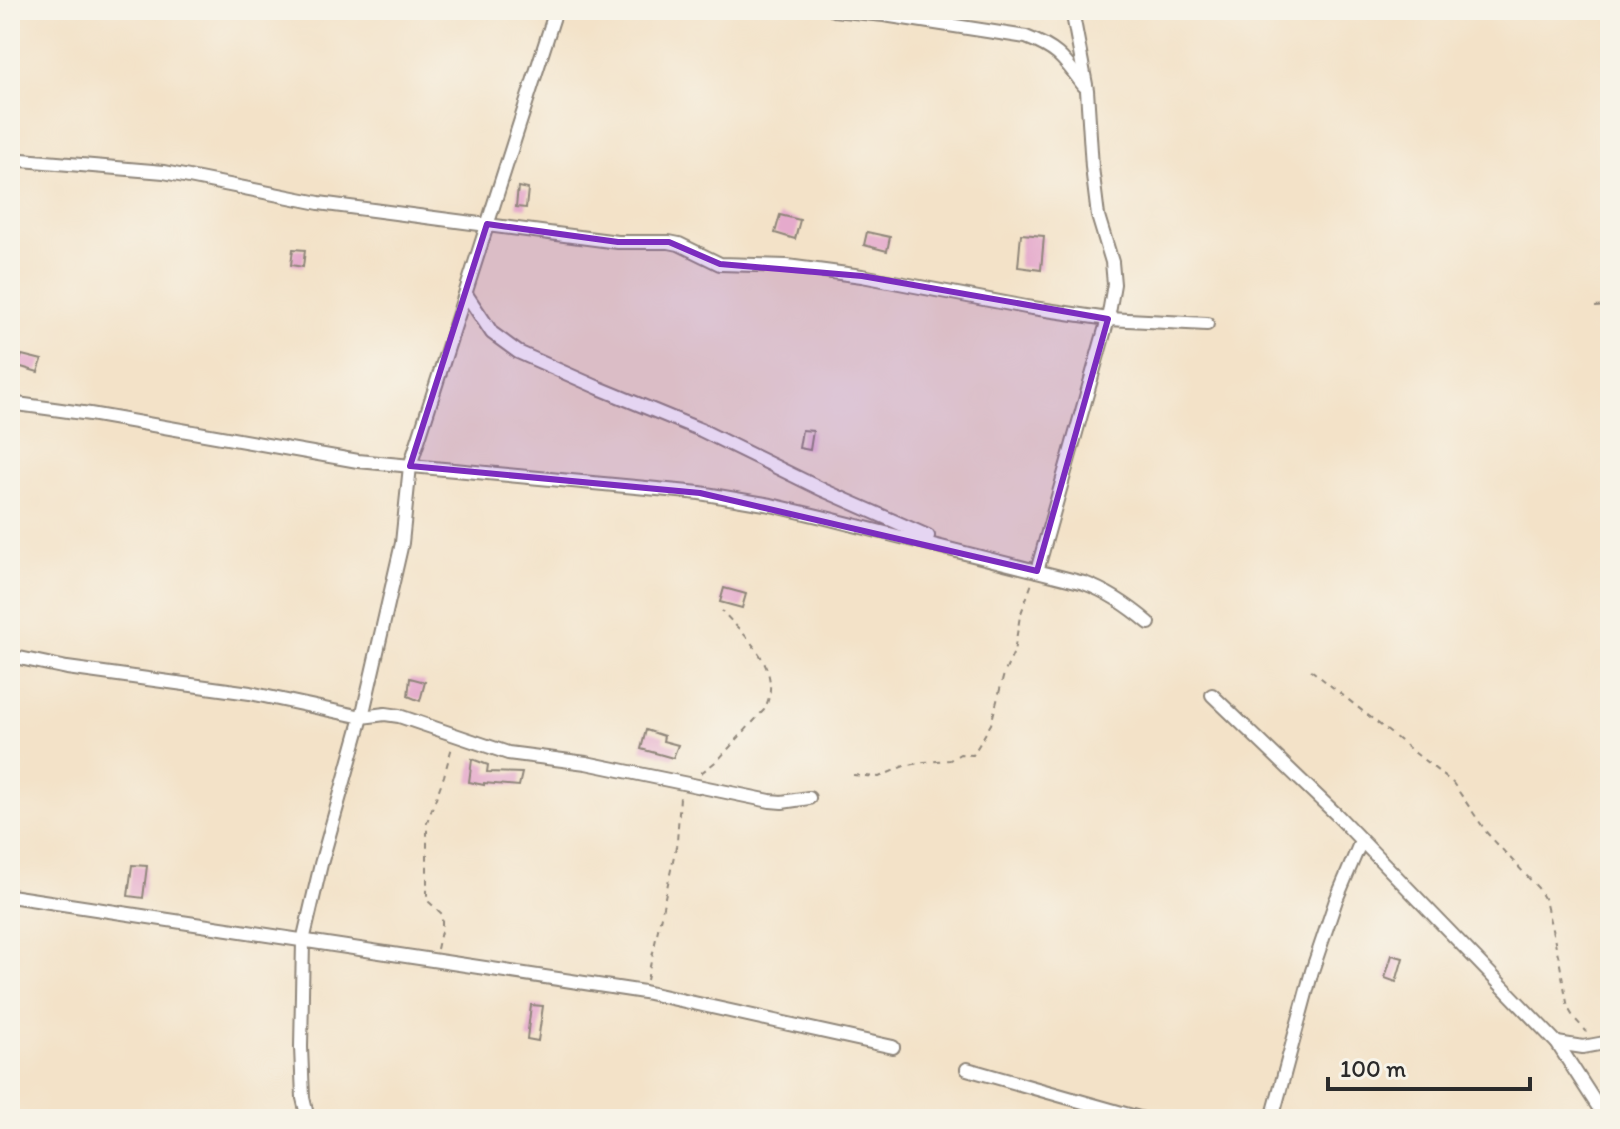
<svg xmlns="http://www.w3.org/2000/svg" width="1620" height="1129" font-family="Itim,sans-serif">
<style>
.building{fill:#e5aacc}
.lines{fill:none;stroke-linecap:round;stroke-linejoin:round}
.minor-casing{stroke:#8f867a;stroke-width:16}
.path{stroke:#8f867a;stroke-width:2;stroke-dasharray:6 6;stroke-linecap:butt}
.minor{stroke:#fff;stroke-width:12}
.marked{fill:#7b2cbf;fill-opacity:0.2;stroke:#7b2cbf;stroke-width:6;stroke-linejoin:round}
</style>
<rect width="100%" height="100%" fill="#f7f3e8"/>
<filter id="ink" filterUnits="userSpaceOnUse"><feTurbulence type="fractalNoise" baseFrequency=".0125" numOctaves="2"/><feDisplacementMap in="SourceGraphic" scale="16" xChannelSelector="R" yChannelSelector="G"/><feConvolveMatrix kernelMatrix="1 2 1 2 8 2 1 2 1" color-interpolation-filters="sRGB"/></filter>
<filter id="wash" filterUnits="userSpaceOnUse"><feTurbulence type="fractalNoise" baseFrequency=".006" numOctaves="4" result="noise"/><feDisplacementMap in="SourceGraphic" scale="32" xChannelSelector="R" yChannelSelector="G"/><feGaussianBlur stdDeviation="1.8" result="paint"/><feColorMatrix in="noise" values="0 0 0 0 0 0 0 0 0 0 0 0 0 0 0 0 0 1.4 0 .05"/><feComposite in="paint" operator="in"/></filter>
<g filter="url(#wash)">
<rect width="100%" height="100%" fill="#f3e2c8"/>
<g id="blocks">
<g class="building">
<polygon points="518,187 528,189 526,208 516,207"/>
<polygon points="780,215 800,220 795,239 775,233"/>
<polygon points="867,232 890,237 887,251 864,245"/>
<polygon points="1021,234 1044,236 1041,270 1018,267"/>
<polygon points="293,249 305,250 303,267 291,265"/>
<polygon points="22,355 42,360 38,372 18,366"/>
<polygon points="802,430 813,431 810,450 799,448"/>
<polygon points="724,588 746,594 742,608 720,602"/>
<polygon points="410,678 425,682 420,701 408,696"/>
<polygon points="646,730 664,736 663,741 678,745 673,758 641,749"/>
<polygon points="472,759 488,765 487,772 522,773 519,786 484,783 484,785 469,782"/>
<polygon points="132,865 147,866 143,898 128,896"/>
<polygon points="1392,955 1403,958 1396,982 1385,978"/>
<polygon points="531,1005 543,1006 538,1041 527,1039"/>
</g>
</g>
</g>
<g filter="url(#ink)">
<use href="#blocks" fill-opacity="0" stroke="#8f867a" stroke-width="2"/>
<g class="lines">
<defs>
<g id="minor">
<path d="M833,10L884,15L1026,37C1059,50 1063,58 1084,86"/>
<polyline points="10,159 164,172 319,203 618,242 669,242 679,244 720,264 787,266 862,276 1026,307 1108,319 1207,324"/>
<polyline points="466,294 492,333 518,352 599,388 701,430 823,490 928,536"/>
<path d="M10,403L90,414L358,461L700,493L771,505L822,517L1084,583C1109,592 1129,606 1149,623"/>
<polyline points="1037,571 1108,319 1114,284 1112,262 1098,216 1092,167 1087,90 1072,10"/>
<polyline points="10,656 67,668 250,693 362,717 385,714 399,716 508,753 586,763 770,801 782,802 809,798"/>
<polyline points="1212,695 1336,814 1557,1043 1606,1119"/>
<polyline points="10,896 644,992 893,1047"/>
<polyline points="1557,1043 1583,1047 1610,1042"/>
<polyline points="967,1069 1143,1119"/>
<polyline points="308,1119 303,1098 301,1047 303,941 321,864 362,717 402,543 410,466 556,10"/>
<polyline points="1272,1119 1312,971 1336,900 1361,841"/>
</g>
</defs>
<use href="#minor" class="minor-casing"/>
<g class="path">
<polyline points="1595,307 1610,306"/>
<polyline points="1311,670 1453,783 1487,833 1538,888 1545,900 1559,959 1568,1008 1574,1018 1587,1032"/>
<path d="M701,773L718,760L764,710C785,670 747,638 722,611"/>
<polyline points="853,775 879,777 904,766 924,762 950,760 960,754 973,755 991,724 1004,674 1014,652 1020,616 1032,583"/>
<polyline points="437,949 442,927 442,914 429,902 427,898 427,822 444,776 452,747"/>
<polyline points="647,980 677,842 680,797"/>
</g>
<use href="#minor" class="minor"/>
</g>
</g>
<path class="marked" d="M487,224L618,242H669L720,264L862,276L1108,319L1037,571L700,493L410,466Z"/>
<rect width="1620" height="1129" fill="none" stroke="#f7f3e8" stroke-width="40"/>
<path d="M1328 1077v12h202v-12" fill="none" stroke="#2b2b2b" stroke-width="4"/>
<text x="1340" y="1077" font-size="24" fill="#2b2b2b" stroke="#f7f3e8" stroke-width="6" paint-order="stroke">100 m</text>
</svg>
